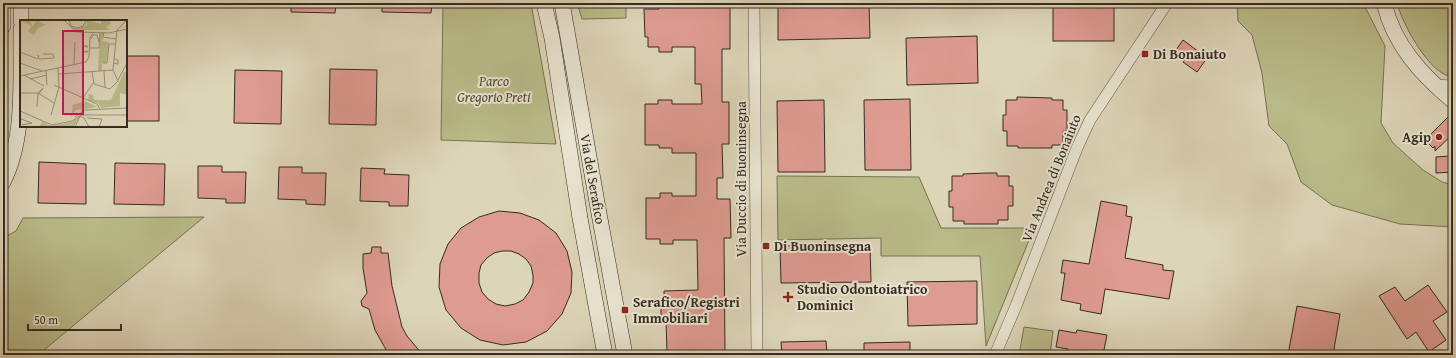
<svg xmlns="http://www.w3.org/2000/svg" width="1456" height="358" font-family="'Gentium Book Plus',serif">
<style>
.green{fill:#b9bb89;stroke:#777355}
.building{fill:#de9b91;stroke:#352b21;fill-rule:evenodd}
.lines{fill:none;stroke-linecap:round;stroke-linejoin:round}
.street-casing{stroke:#5f5647;stroke-width:12}
.secondary-casing{stroke:#352b21;stroke-width:16}
.street{stroke:#e9e4d1;stroke-width:11}
.secondary{stroke:#e9e4d1;stroke-width:15}
.poi-dot{fill:#8f2418;stroke:#e9e4d1;stroke-width:1.5}
.labels{text-anchor:middle;dominant-baseline:central;stroke-width:4;stroke-linejoin:round;paint-order:stroke}
.poi-label{font-size:14px;font-weight:bold;fill:#352b21;stroke:#e9e4d1;text-anchor:start}
.park-label{font-size:14px;font-style:italic;fill:#4f4836;stroke:#e9e4d1}
.street-label{font-size:14px;fill:#352b21;stroke:#e9e4d1}
.inset-road{fill:none;stroke:#9a917c;stroke-width:1}
.view{fill:#c2185b;fill-opacity:0.15;stroke:#c2185b;stroke-width:2}
.inset-edge{fill:none;stroke:#352b21;stroke-width:2}
</style>
<rect width="100%" height="100%" fill="#ddd5b8"/>
<filter id="stains"><feTurbulence type="fractalNoise" baseFrequency=".005" numOctaves="4"/><feColorMatrix values="0 0 0 0 .2 0 0 0 0 .09 0 0 0 0 .02 0 0 0 .5 -.17"/></filter>
<radialGradient id="worn" r=".72"><stop offset=".6" stop-color="#630" stop-opacity="0"/><stop offset="1" stop-color="#630" stop-opacity=".3"/></radialGradient>
<g class="green">
<polygon points="443,3 531,3 556,144 441,140"/>
<polygon points="577,3 626,3 626,18 582,19"/>
<polygon points="1237,3 1363,3 1385,46 1381,123 1393,143 1423,170 1442,182 1453,185 1453,227 1400,224 1332,205 1301,182 1287,144 1269,126 1262,73 1252,35 1238,21"/>
<path d="M1397,3H1453V77C1430,76 1402,23 1397,3Z"/>
<polygon points="777,176 919,177 941,228 1034,228 986,346 980,256 881,256 881,238 778,240"/>
<polygon points="204,217 38,355 3,355 3,238 16,231 23,218"/>
<polygon points="1024,327 1053,331 1050,355 1019,355"/>
</g>
<g class="building">
<polygon points="291,3 336,3 335,13 291,12"/>
<polygon points="382,3 432,3 431,13 382,12"/>
<polygon points="659,3 730,4 730,49 722,49 722,102 729,102 729,144 722,144 723,178 717,178 717,199 730,199 731,238 724,238 725,355 667,355 666,319 661,319 661,306 664,306 664,291 698,290 697,240 673,240 673,244 660,244 660,239 646,239 646,198 660,198 660,193 672,193 672,196 696,196 696,153 672,153 672,148 659,148 659,145 645,145 645,104 658,104 658,100 672,100 672,104 702,104 701,84 695,84 695,47 672,47 672,52 659,52 659,47 648,47 648,37 645,37 644,9 659,9"/>
<polygon points="869,3 870,38 778,40 778,4"/>
<rect x="1053" y="3" width="61" height="38"/>
<polygon points="977,36 978,83 907,85 906,38"/>
<polygon points="1183,40 1207,58 1197,72 1183,62 1187,57 1176,50"/>
<rect x="126" y="56" width="33" height="65"/>
<polygon points="330,69 377,70 376,125 329,124"/>
<polygon points="235,70 282,71 281,124 234,123"/>
<polygon points="1017,97 1052,98 1052,100 1063,100 1063,110 1067,110 1067,131 1063,131 1063,145 1052,145 1052,148 1018,148 1018,146 1007,146 1007,131 1003,131 1003,115 1006,115 1006,100 1017,100"/>
<polygon points="910,99 911,170 865,170 864,100"/>
<polygon points="824,100 825,172 778,172 777,101"/>
<polygon points="1453,112 1453,134 1435,151 1435,146 1433,148 1425,140"/>
<polygon points="1450,156 1451,159 1453,158 1453,172 1436,173 1436,157"/>
<polygon points="39,162 86,164 86,204 38,203"/>
<polygon points="115,163 165,164 164,205 114,204"/>
<polygon points="198,166 222,166 222,172 246,172 245,203 226,203 226,199 198,198"/>
<polygon points="279,167 302,167 302,173 326,173 325,205 306,204 306,200 278,199"/>
<polygon points="361,168 385,169 384,174 409,175 408,206 389,206 389,202 360,201"/>
<polygon points="987,173 997,173 997,176 1009,176 1009,186 1013,186 1013,206 1008,206 1008,220 998,220 998,224 964,224 964,221 953,221 953,207 949,207 949,191 952,191 952,176 963,176 963,174"/>
<polygon points="1101,201 1127,206 1126,216 1132,217 1125,258 1163,265 1163,270 1174,271 1169,299 1105,289 1101,314 1080,310 1081,304 1061,300 1065,273 1061,273 1063,260 1089,264"/>
<path d="M499,211L520,213L539,220L556,233L567,251L572,272L571,293L562,314L547,331L526,342L503,345L480,340L461,328L446,310L439,287L440,264L448,244L461,228L479,217ZM502,251H511L519,254L526,259L531,266L533,275V283L529,292L523,300L515,304L505,306L496,304L488,299L482,292L479,283V273L481,265L487,258L494,253Z"/>
<polygon points="870,245 871,282 781,283 780,246"/>
<polygon points="372,247 381,247 381,253 388,253 392,286 402,327 407,336 423,355 389,355 375,330 369,309 362,306 361,301 367,293 363,268 363,254 371,253"/>
<polygon points="977,281 977,324 908,326 907,282"/>
<polygon points="1428,285 1447,312 1433,321 1446,340 1429,352 1416,332 1407,339 1379,296 1395,287 1405,301"/>
<polygon points="1297,306 1340,314 1333,355 1288,355"/>
<polygon points="1059,330 1076,333 1077,330 1107,335 1103,355 1067,355 1068,349 1056,347"/>
<polygon points="826,341 827,355 782,355 781,342"/>
<polygon points="910,342 910,355 864,355 864,343"/>
</g>
<g class="lines">
<defs>
<g id="street">
<polyline points="754,3 757,355"/>
<polyline points="1434,85 1453,86"/>
<polyline points="995,355 1016,306 1077,148 1090,120 1167,3"/>
</g>
<g id="secondary">
<polyline points="544,3 552,38 580,218 605,355"/>
<polyline points="562,3 598,208 625,355"/>
<path d="M1384,3C1394,45 1421,74 1453,101"/>
<polyline points="21,21 21,3"/>
<polyline points="3,26 3,3"/>
<path d="M3,182C26,137 20,78 21,29"/>
</g>
</defs>
<use href="#street" class="street-casing"/>
<use href="#secondary" class="secondary-casing"/>
<use href="#street" class="street"/>
<use href="#secondary" class="secondary"/>
</g>
<g class="poi-dot">
<rect x="1141" y="50" width="8" height="8" rx="2"/>
<circle cx="1439" cy="137" r="4"/>
<rect x="762" y="242" width="8" height="8" rx="2"/>
<path d="M786 291h4v4h4v4h-4v4h-4v-4h-4v-4h4z"/>
<rect x="621" y="306" width="8" height="8" rx="2"/>
</g>
<g class="labels">
<g class="poi-label">
<text x="1153" y="54">Di Bonaiuto</text>
<text x="1431" y="137" text-anchor="end">Agip</text>
<text x="774" y="246">Di Buoninsegna</text>
<text x="797" y="289">Studio Odontoiatrico<tspan x="797" dy="16">Dominici</tspan></text>
<text x="633" y="302">Serafico/Registri<tspan x="633" dy="16">Immobiliari</tspan></text>
</g>
<g class="park-label">
<text x="494" y="81">Parco<tspan x="494" dy="16">Gregorio Preti</tspan></text>
</g>
<g class="street-label">
<text transform="translate(1051 178) rotate(-68)">Via Andrea di Bonaiuto</text>
<text transform="translate(593 179) rotate(80)">Via del Serafico</text>
<text transform="translate(741 179) rotate(-90)">Via Duccio di Buoninsegna</text>
</g>
</g>
<g transform="translate(20 20)">
<rect width="107" height="107" fill="#ddd5b8"/>
<path d="M10,0L13,7L16,0L26,5L18,8L14,15L8,11L12,6L1,1ZM67,0L81,4V1L89,0L91,4L86,7L90,10H55L52,8L47,2L52,7L59,8L67,5ZM80,13H83V21L89,22L86,43H82V50L78,51ZM104,52H107V75L100,73V86L81,88L78,83L68,80L69,74L73,75L74,80H91ZM65,81L77,87L56,90L51,97L53,85ZM59,96L54,107H19L22,102L31,106L52,102Z" fill="#b9bb89"/>
<path class="inset-road" d="M44,0L56,12L89,13L107,9M49,0L51,6L58,8L63,6L67,0M84,12L83,17L96,19M71,19L73,15H77L79,22M68,27L62,26H68M69,28H79L80,13M0,32L18,39M68,32H62L68,31M18,35L19,39L34,38L33,34H23M0,43L22,51M83,43H87L89,24H96M94,43L98,44V40L94,39M54,44L55,22M26,50L27,65M93,50L97,10L107,0M84,51L85,68M72,52L74,64L90,69L98,61L93,50M39,54L93,50M4,55L24,66M0,56L66,42L69,37L70,17L73,13M10,59L27,55M98,60L107,43M34,65L77,84L80,89M0,73H18L34,83M18,73L23,68L19,74M63,78L73,63M17,87L18,73M0,91L32,105L52,101L61,95H107M31,95L39,67L38,48M60,96L64,98L69,107M55,97L64,90L107,88M67,98L82,99L79,107M1,99L12,103L2,105M55,107L60,96"/>
<path class="view" d="M43,11H63V94H43Z"/>
<rect width="107" height="107" class="inset-edge"/>
</g>
<rect width="1456" height="358" fill="none" stroke="#ddd5b8" stroke-width="16"/>
<rect x="4" y="4" width="1448" height="350" fill="none" stroke="#352b21" stroke-width="2"/>
<rect x="8" y="8" width="1440" height="342" fill="none" stroke="#352b21"/>
<path d="M28 324v6h93v-6" fill="none" stroke="#352b21" stroke-width="2"/>
<text x="34" y="324" font-size="12" fill="#352b21" stroke="#e9e4d1" stroke-width="3" paint-order="stroke">50 m</text>
<rect width="100%" height="100%" filter="url(#stains)"/>
<rect width="100%" height="100%" fill="url(#worn)"/>
</svg>
